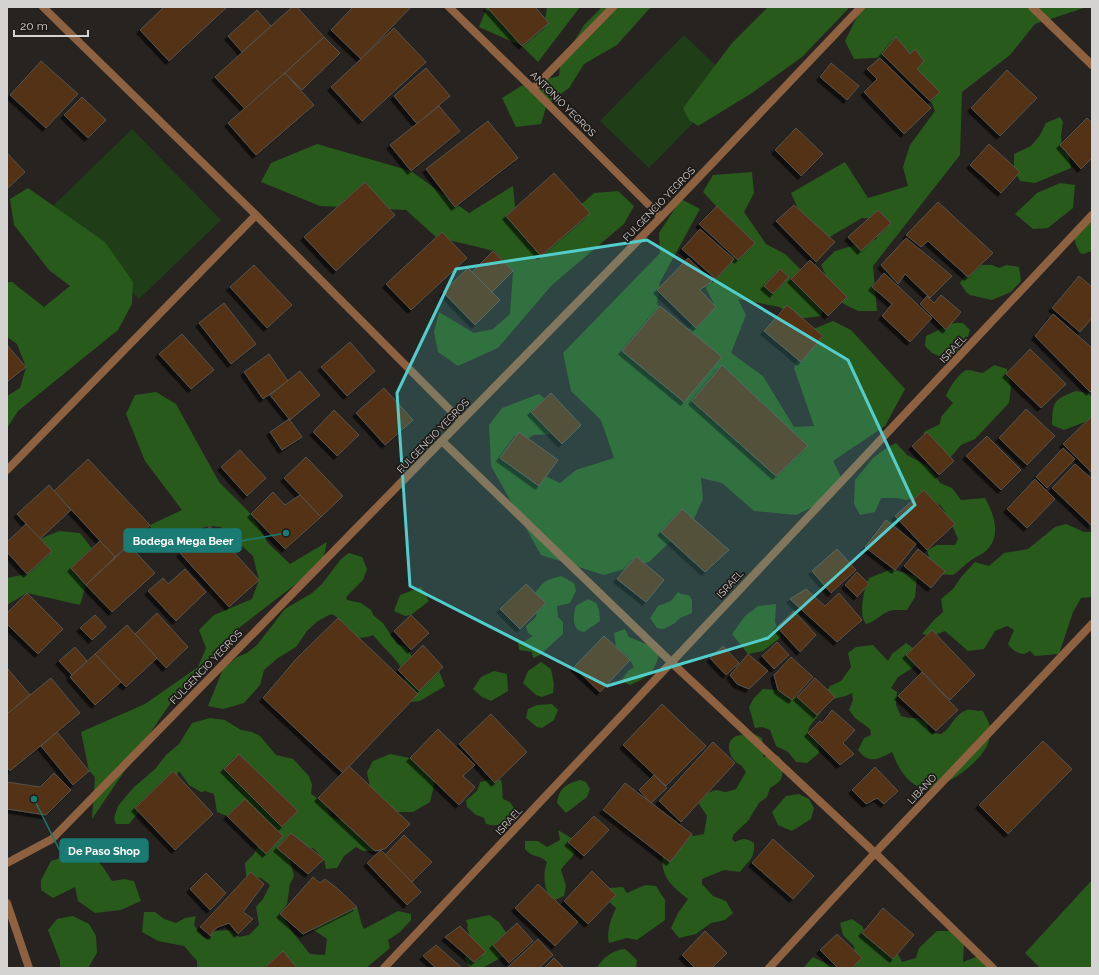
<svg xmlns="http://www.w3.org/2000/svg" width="1099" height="975" font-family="Raleway,sans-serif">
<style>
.green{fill:#1f3e18}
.forest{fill:#285a1c}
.building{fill:#523312;stroke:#565350;filter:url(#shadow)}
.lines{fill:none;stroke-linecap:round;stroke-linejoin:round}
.minor{stroke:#8e6140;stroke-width:8}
.tertiary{stroke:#8e6140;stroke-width:8}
.marked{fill:#53cdcb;fill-opacity:0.2;stroke:#53cdcb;stroke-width:3;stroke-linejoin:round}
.labels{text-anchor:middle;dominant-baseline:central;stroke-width:3.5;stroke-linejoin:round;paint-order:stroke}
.street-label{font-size:10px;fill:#d5d3d2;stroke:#1d1a18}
.leader{fill:none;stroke:#197b73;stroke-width:1.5}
.callout-dot{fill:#197b73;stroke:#1d1a18;stroke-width:1.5}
.callout{fill:#197b73;stroke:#197b73;stroke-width:1.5}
.callout-label{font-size:11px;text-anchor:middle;font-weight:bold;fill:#fff}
</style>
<defs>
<filter id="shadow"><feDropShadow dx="-3.5" dy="3.5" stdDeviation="0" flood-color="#0009"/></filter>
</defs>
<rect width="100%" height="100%" fill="#262321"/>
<g class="green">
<polygon points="684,35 733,82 649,168 600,121"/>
<polygon points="132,129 221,220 139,299 50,209"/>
</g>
<g class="forest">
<polygon points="487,7 502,7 544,27 547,7 580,7 538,62 522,46 479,27"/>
<polygon points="602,7 654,7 649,9 617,45 584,64 569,88 547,104 541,124 516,127 502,98 521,86 559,76 560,65 584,25"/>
<polygon points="768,7 850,7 802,57 752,93 698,126 689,120 683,108 732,43"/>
<polygon points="862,7 1087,7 1035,24 1010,55 962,92 960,155 873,266 877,311 858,311 838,301 821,265 835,251 876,239 882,219 862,218 828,238 799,211 791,193 845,162 868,198 908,186 903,167 910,145 935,111 912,56 854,59 845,41"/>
<polygon points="1060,117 1063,122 1061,136 1062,149 1069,156 1071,168 1035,183 1020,181 1014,170 1014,154 1031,146 1040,135 1046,123"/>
<polygon points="317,144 411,171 469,213 513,186 515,206 540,241 594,193 618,191 634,206 624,224 552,285 498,348 458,366 438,352 434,332 439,312 474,333 493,329 510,314 513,271 494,251 436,237 406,210 320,206 261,182 271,163"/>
<polygon points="752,172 754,193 744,212 766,244 785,254 827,296 821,316 798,319 779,307 738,299 746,315 731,353 763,376 794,427 814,426 794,368 811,330 833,321 851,330 905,389 885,426 833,461 842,479 833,497 796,515 754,511 722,483 701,478 703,499 694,519 649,562 604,575 541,555 491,466 489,425 502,408 539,394 570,419 555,434 534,435 516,445 522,465 560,483 576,470 614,458 601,420 571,391 563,353 660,253 659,233 681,199 700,209 660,282 657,302 663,322 683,335 714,304 705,286 747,239 703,192 713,175"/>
<polygon points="1060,183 1075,185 1073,208 1048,228 1033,229 1015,214 1037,193"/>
<polygon points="28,188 105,242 133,282 132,304 118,330 18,411 7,428 7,396 20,388 26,367 17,344 7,337 7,282 12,282 44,307 70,286 49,270 14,225 10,199"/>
<polygon points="1092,221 1092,251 1083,254 1080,253 1076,245 1074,237"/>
<polygon points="982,265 992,265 999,268 1007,265 1019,267 1021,281 1011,292 992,300 970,295 966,292 960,283 968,272"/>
<polygon points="954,323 963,323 970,330 966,343 954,354 944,358 932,353 925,346 926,336"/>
<path d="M994,365L1007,369L1011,387L1009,403L975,439L961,445L949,459L924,440V432L940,424L941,417L953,403L946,396C948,390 960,370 968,370C973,370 978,373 983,373Z"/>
<path d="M1076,391L1088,393L1092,398V424L1085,422L1064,430L1052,425C1053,401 1053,400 1076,391Z"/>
<polygon points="156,392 176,404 219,482 251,514 268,543 290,564 327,542 322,564 240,627 176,695 92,819 95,777 89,771 81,732 145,704 198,667 206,648 199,630 214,615 252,599 259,580 253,556 221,527 210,526 190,531 158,553 150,525 182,510 145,461 126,414 135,395"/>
<path d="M896,443L907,455L926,465L935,475L940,483L952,488L961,500L985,498C994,514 1002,536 986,551C981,555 975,557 970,561C964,565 959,571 953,575L938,574L931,564L927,550L937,545H955L958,539L949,518L941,506L931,499L920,498L905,500L897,498H881L875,512L860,515L854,504L855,480L873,458L885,449Z"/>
<path d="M1066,524L1084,532H1092V597L1081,598L1073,612L1059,654L1035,656L1030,651L1024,654C1016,653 1012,650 1008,644L1014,630L1007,626L995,631L984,649L968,651L945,631L932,636L922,634L934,620L943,612L941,599L953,589L962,576L975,562L989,566L1004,553L1028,549L1055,527Z"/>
<polygon points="59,531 80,533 93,550 77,562 86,585 80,605 27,593 7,605 7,578 27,574 40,539"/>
<path d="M349,553L362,557L367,569L363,580L346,597L347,600L361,603L371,610L374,616L383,623L397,644L406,647C418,666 417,667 439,671L445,686L420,701L410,702L406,700C405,692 406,682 404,675C400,660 382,647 373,635C347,646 348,620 331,614L318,621L307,631L296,647L278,658L264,670L260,685L244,703L223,709L208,706L223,669L237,657L247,653L257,645L285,609L312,593L322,584L341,559Z"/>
<path d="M892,569L917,577L915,597L907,610C903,610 898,610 894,610C883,611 876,622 866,624C858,614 864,589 869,578Z"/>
<path d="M561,576L574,583L576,591L570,603L557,606L558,617L563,622V634L540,655L533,658L532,652L519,650L518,643L525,641L533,636L528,633L526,626L536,617L537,606L534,595C543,581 546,580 561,576Z"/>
<polygon points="421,587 429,601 411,615 405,616 394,611 400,595"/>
<polygon points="678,592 681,594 689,595 692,600 692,613 680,618 675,623 664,629 657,628 650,618 658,606 671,601"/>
<path d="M588,599L596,603L599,610L600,621L584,632C571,630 573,616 576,606Z"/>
<polygon points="776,604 775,622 781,637 763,651 748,654 732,634 745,616 758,606"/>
<path d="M625,629L629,637L651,646L659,653C656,671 647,678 630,685L621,681L628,671L634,667L628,657L616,647L614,633Z"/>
<path d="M906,643L919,652L917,665L898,677L891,688L897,692L896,705L901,716L909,718H918L927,723L929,732L941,734C952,728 954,714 967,710C971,709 978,711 983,711C985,716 990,723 990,728C991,733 989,742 987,746C978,764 938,796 917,786C904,779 897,765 892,752C879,759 869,765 858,750L864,738L871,735L870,729L855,718L849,710L853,700L852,693L846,696L833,699L827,691L830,686L841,681L851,667L848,653L856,647L873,645L888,661L892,654Z"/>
<polygon points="541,662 551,669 554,684 553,693 542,697 536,695 523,683 528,671"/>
<polygon points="494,671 507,674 508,691 491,701 482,697 473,689 481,677"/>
<polygon points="763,689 778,690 790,698 809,694 822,711 809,727 808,733 819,738 819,753 807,763 796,762 788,752 776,746 770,730 762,727 755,728 749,707 754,698"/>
<polygon points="552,704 558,710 554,720 542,728 537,727 526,718 528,709 537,705"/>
<path d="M210,718L225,720L241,730L252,732L260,736L276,755L293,759L309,776L312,785L311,794L326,804C330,825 342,817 356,822C363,823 370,830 376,834L375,851H363L356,847L344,856L337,868L326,869L324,859L313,848L301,849L290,860L294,876L290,884L287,904L281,914L291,930L310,954L325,955L327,939L308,926L357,907L362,925L364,929L398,911L411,914V920L400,932L388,940L390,948L366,968H197V961L184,946L158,941L142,932L144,912H155L164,919L176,923L185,918L196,916L194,925L202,936L210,940L213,931L230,930L239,937L249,935L259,925L256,907L263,899L270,885L261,878L246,877L245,863L254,854L258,846L227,816L217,812L214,794L205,791L201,792L189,785L179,771L174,782L141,809L129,824H116L114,818L118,806L134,787L155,769L167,754L179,744L192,723Z"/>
<path d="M746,734H754L762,738L764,752L763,757L773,755L779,756L783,763C782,778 784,780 770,788L767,797L759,803L748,821L734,834L732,839L735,842C743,838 746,838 754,843C755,859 749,860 740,872L724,870L702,879V884L713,896L726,901L733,913L725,920L711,923L696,934L679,938L671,928L678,913L688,899C673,887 662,879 662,858L687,834L694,836L704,834L707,816L699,804L701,795L716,790L726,792L736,789L746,772L741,765C730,761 723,743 736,736C739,735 743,735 746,734Z"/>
<polygon points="390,754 410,758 428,767 435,782 430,802 413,812 389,812 370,788 367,772 373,761"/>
<path d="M493,779L501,780C503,787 502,792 503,799L510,802L516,811C508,822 500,828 486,824L484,818L476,815L467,807L466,800C474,794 478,792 480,782Z"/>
<path d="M580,780L586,782L590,789L587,797L566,813L557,803C559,788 566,784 580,780Z"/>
<polygon points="799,794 809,799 814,808 811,819 792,831 778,825 772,812 786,796"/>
<path d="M558,830L573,839L569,846L575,852C572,859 565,863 561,870L566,886L564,896L553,901C544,892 542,874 547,862C539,854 534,859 525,849V841H538L547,847L560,840Z"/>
<polygon points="79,852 89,852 103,867 112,881 124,879 134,881 141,901 121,910 95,913 78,901 75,887 53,898 41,890 41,880 51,861"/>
<polygon points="1092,880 1092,968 1040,968 1025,953"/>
<path d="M645,885L656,886L665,900V920L637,940L627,938L609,943C606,932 611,918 616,908L606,899L609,888L623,887L627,893Z"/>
<polygon points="489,915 499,922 507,934 508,954 482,968 470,968 465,959 471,939 467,928 468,925 466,920"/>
<polygon points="73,916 89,924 96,936 97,953 88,968 60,968 60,961 48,930 57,919"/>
<polygon points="852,919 862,926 869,939 897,952 902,962 916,958 919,948 937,931 954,931 964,943 963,962 976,957 989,959 998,968 803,968 813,957 827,964 845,967 855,957 854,946 843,935 840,923"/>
<path d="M625,949L637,960L636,968H597C602,958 613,950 625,949Z"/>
</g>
<g class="building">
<polygon points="164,7 227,7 169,61 140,30"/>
<polygon points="292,7 297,7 324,37 245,109 215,77"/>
<polygon points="353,7 411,7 361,59 331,30"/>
<polygon points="487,7 535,7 549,23 522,46"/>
<polygon points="257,10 271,26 242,52 228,36"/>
<polygon points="394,28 426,62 362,121 331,87"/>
<polygon points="324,37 340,53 302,90 285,73"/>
<polygon points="896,37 910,54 915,49 924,61 917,69 940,92 930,101 882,54"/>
<polygon points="880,58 931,108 904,134 864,92 877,79 867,69"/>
<polygon points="41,61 78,94 46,128 10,95"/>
<polygon points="831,63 859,86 847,100 820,77"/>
<polygon points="426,68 450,96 417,124 394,96"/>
<polygon points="1007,70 1037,98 1000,136 971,108"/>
<polygon points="285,73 314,105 256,155 228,123"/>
<polygon points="82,97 106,120 88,138 64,115"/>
<polygon points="439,106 460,131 411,171 390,145"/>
<polygon points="1087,118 1092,123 1092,158 1081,169 1060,145"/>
<polygon points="488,121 518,158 455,207 426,169"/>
<polygon points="796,128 823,154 801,176 775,150"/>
<polygon points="989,144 1020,172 1001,193 970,165"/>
<polygon points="7,153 25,172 7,189"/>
<polygon points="554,173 590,213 541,256 506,216"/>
<polygon points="365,182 395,215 336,271 304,237"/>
<polygon points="938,202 993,253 968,277 928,241 921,247 906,235"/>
<polygon points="794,205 835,242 816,262 776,221"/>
<polygon points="717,206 755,243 738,260 699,224"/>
<polygon points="878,210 891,223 861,251 848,237"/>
<polygon points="700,229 734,259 716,279 682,249"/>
<polygon points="442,232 467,258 411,310 386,284"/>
<polygon points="906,238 952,276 930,298 905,274 898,284 881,265"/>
<polygon points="493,251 513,271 492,292 472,272"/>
<polygon points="688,258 712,281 700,290 716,307 696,328 657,290"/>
<polygon points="810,260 847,297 828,316 791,279"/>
<polygon points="254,265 292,305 267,328 230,287"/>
<polygon points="468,268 500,300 475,325 443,292"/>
<polygon points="780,269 789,277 773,294 764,286"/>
<polygon points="884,273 932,318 910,342 882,316 892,304 872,287"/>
<polygon points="1079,276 1092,287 1092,318 1080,332 1052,308"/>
<polygon points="941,295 961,312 946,330 920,304 927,296 934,303"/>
<polygon points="224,303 256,344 231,364 199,323"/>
<polygon points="787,305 823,336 801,362 764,331"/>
<polygon points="660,306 722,357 684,402 622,351"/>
<polygon points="1053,314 1092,348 1092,390 1090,392 1035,336"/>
<polygon points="182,334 214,370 191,389 159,354"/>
<polygon points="350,342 375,371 347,396 321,367"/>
<polygon points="7,345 26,367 7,382"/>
<polygon points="1030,349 1066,384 1041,408 1006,374"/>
<polygon points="269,354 288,381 263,399 244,372"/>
<polygon points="722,365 808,446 776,476 692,401"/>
<polygon points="300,371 320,395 290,420 270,395"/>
<polygon points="384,388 413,420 385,445 356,413"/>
<polygon points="551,393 581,425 562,444 531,412"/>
<polygon points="1026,409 1055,436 1027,465 999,438"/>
<polygon points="334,410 359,435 337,456 313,432"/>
<polygon points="1092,416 1092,473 1063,444"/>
<polygon points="289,419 302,437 282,450 270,432"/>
<polygon points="519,432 558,460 539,486 500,458"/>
<polygon points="927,432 954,461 939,475 912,446"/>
<polygon points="987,436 1021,470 1001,490 966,456"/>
<polygon points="1063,448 1075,459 1047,488 1036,477"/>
<polygon points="240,450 266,478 247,496 221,467"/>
<polygon points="306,457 343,496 321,517 284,478"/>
<polygon points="88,459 150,525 115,557 54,491"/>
<polygon points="1075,464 1092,479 1092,526 1052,488"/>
<polygon points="1035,479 1055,499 1027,528 1007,509"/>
<polygon points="49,485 71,510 40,539 17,514"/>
<polygon points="924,490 955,524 927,550 895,516"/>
<polygon points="273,492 285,505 300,495 321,517 285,549 251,514"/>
<polygon points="682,509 729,550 705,572 661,532"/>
<polygon points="886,520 916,544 895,570 865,547"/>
<polygon points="26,524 52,551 27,574 7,552 7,542"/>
<polygon points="210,526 259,580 229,607 180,553"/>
<polygon points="100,541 115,557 86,585 71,568"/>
<polygon points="129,545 155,573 112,612 86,585"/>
<polygon points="837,549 856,570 831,593 812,571"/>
<polygon points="918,549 945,571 931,588 904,566"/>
<polygon points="636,556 664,580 646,602 617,579"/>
<polygon points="185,569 206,592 176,621 148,591 163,578 168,584"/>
<polygon points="857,572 869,584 857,597 845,585"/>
<polygon points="526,584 546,603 520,629 500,609"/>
<polygon points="806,589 825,606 839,593 862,620 837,642 790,599"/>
<polygon points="27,593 63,629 38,654 7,624 7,613"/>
<polygon points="794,611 816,635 800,652 777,627"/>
<polygon points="157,613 188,647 166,668 135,634"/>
<polygon points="95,615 106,627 92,640 80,628"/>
<polygon points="411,615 429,633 411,650 394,631"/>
<polygon points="338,618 418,694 343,773 263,698 296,659"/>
<polygon points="127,625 157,658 126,687 95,654"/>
<polygon points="932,630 975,675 950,700 906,655"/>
<polygon points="604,636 630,660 600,692 574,667"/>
<polygon points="777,642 789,655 774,669 762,656"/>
<polygon points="423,645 443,667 419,691 398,670"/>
<polygon points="723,646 739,663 726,675 710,658"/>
<polygon points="75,647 87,661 72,675 59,661"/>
<polygon points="95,654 121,682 95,705 70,677"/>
<polygon points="748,654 768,671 749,689 737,684 730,675"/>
<polygon points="791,657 813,677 792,700 778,690 774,675"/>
<polygon points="7,668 30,695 7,714"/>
<polygon points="922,672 958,710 936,731 898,696"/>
<polygon points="51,678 80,713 10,771 7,767 7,714"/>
<polygon points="815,678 835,697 817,715 797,697"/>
<polygon points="662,704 706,746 666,786 623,745"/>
<polygon points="832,710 855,730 843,743 854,754 840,765 808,733 820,721 822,723"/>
<polygon points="491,714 527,752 495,783 459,744"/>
<polygon points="438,729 475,765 463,776 475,787 459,805 410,758"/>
<polygon points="57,732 89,771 73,785 41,746"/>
<polygon points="1043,741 1072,769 1008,834 979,805"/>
<polygon points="713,742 735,763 681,822 659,801"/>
<polygon points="239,754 298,811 282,827 224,769"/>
<polygon points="349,766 410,824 385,849 375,851 318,798"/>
<polygon points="875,767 898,791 884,804 877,798 866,804 852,790"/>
<polygon points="173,771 213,814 175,850 135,808"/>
<polygon points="54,773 71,790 46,815 7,809 7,782 40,787"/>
<polygon points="654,775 667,788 651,803 639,790"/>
<polygon points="625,783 692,834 670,862 603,810"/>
<polygon points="245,799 283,836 266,854 227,816"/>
<polygon points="594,816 609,830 584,856 568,842"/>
<polygon points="291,833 324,859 308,874 277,848"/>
<polygon points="404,835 432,862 412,882 385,855"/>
<polygon points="773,839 814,876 793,899 752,863"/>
<polygon points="381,850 421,892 407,905 367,863"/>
<polygon points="592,871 616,895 588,924 564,901"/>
<polygon points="251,872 264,884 243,912 253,919 238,934 229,923 218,927 213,931 211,936 200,927"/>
<polygon points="206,873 226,893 210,910 190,889"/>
<polygon points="313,877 320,883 325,879 338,889 357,907 303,934 280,914"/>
<polygon points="538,884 578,922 555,946 515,908"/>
<polygon points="883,908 914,935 893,959 862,933"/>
<polygon points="517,923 533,941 509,963 493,945"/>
<polygon points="460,926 486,952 474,962 445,937"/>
<polygon points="705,931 727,953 712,968 695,968 682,955"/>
<polygon points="837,934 862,958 852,968 838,968 820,950"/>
<polygon points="538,939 553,955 539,968 507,968"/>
<polygon points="436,945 462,968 436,968 423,956"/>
<polygon points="283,951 297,968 264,968"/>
<polygon points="554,958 564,968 544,968"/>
</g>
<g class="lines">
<g class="minor">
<polyline points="43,7 256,215 461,421"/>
<polyline points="449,7 533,89 661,217"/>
<polyline points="1032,7 1092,65"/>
<polyline points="533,89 613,7"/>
<polyline points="442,441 671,662 875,853 993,968"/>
<polyline points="7,470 256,215"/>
<polyline points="7,903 29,968"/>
<polyline points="384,968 1092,215"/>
<polyline points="769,968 875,853 1092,624"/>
</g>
<polyline class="tertiary" points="7,863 52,839 661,217 861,7"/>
</g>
<path class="marked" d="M647,240L848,360L915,505L768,638L607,686L410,586L397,393L456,269Z"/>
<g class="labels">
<g class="street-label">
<text transform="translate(563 104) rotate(45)">ANTONIO YEGROS</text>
<text transform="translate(659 204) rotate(-46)">FULGENCIO YEGROS</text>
<text transform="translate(953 349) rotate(-47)">ISRAEL</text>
<text transform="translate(433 436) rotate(-46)">FULGENCIO YEGROS</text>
<text transform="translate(730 584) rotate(-47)">ISRAEL</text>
<text transform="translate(206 667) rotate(-46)">FULGENCIO YEGROS</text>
<text transform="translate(922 789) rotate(-46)">LIBANO</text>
<text transform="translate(509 821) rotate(-47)">ISRAEL</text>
</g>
</g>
<path class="leader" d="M286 533L241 541M34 799L60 851"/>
<g class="callout-dot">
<circle cx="286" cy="533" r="4"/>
<circle cx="34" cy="799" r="4"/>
</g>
<g class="callout">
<rect x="124" y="529" width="117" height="23" rx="4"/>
<rect x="60" y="839" width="88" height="23" rx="4"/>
</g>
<g class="callout-label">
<text x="183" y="545">Bodega Mega Beer</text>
<text x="104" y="855">De Paso Shop</text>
</g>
<rect width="1099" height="975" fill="none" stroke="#d5d3d2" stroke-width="16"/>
<path d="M14 30v6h74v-6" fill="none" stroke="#d5d3d2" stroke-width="2"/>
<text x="20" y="30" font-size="12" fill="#d5d3d2" stroke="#1d1a18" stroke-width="3" paint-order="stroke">20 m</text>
</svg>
